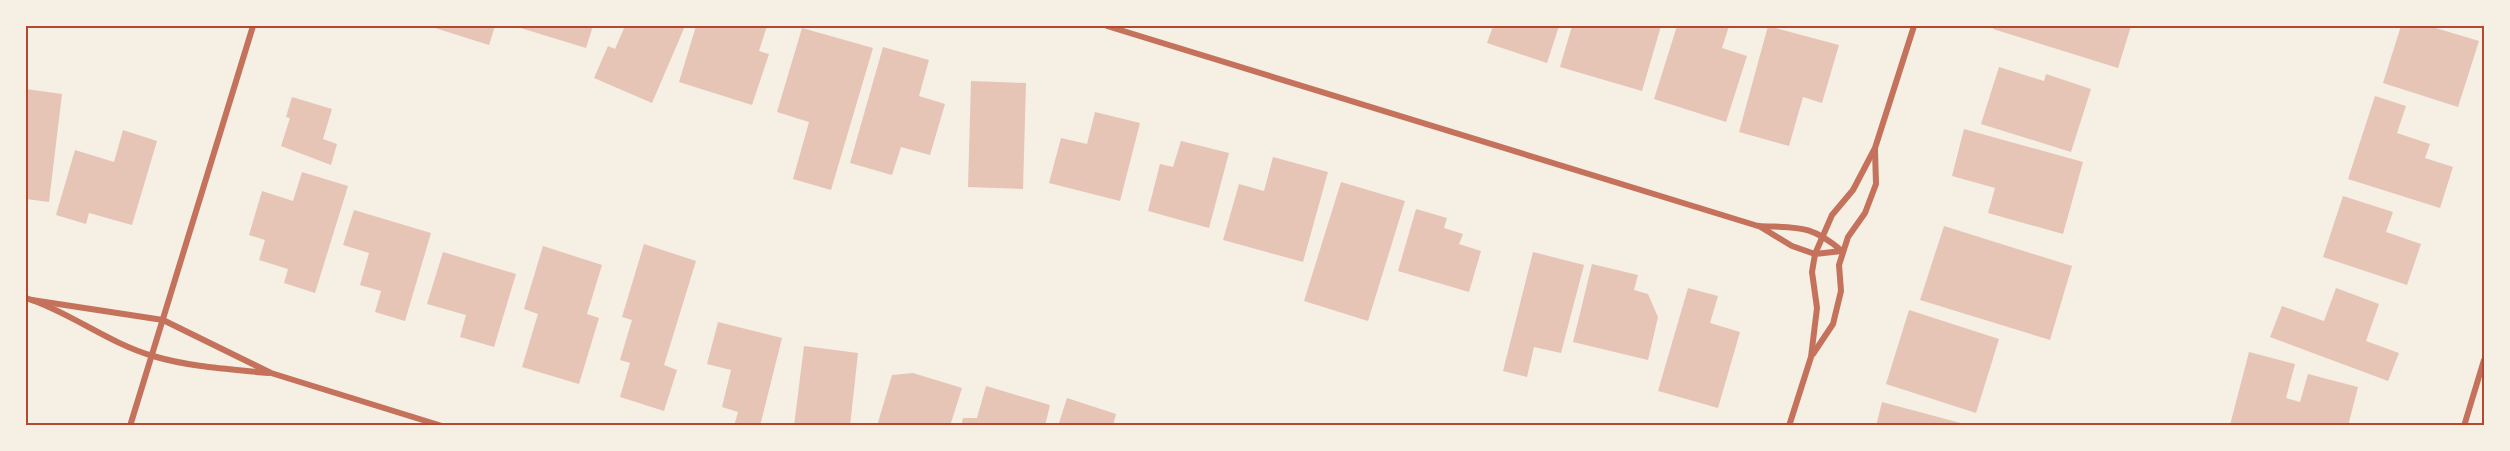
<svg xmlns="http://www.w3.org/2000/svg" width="2510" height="451" font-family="Montserrat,sans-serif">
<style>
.building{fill:#e6c5b7}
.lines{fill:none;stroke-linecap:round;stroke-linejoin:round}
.minor{stroke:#c5725c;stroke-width:6}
.neatline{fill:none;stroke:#b5482f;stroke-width:2}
</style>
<rect width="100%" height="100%" fill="#f6efe4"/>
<g class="building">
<polygon points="435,26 495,26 489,45 435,28"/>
<polygon points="514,26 593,26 586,48"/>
<polygon points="625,26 685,26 652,103 594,78 608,46 615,49"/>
<polygon points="696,26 767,26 759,51 769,54 752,105 679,82"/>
<polygon points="1493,26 1559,26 1547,63 1487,43"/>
<polygon points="1572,26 1661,26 1642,91 1560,67"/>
<polygon points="1677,26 1729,26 1722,48 1747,56 1726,122 1654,99"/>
<polygon points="1768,26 1839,45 1822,103 1803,97 1789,146 1739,132"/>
<polygon points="1994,26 2131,26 2118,68 1993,29"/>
<polygon points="2401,26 2429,26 2479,41 2458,107 2383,83"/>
<polygon points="802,28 873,48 831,190 793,179 809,122 777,112"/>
<polygon points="883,47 929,60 919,96 945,104 930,155 901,147 892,175 850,163"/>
<polygon points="1999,67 2044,81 2046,74 2091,89 2071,152 1981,124"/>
<polygon points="971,81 1026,83 1023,189 968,187"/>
<polygon points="26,89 62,94 49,202 26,199"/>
<polygon points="2375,96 2406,106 2397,133 2430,144 2425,158 2453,167 2440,208 2348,179"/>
<polygon points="292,97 332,109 323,139 337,144 331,165 281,146 290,118 286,117"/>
<polygon points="1095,112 1140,123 1120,201 1049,183 1061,138 1087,144"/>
<polygon points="1964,129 2083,162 2063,234 1988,213 1995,188 1952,176"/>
<polygon points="123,130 157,141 132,225 89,213 86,224 56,215 75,150 114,162"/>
<polygon points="1181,141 1229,153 1209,228 1148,211 1160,164 1173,167"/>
<polygon points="1273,157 1328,172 1303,262 1223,240 1239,184 1264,191"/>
<polygon points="302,172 348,186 315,293 284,283 288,269 259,260 265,240 249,235 262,191 293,201"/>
<polygon points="1341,182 1405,201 1368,321 1304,301"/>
<polygon points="2343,196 2393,212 2386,232 2421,244 2407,285 2323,257"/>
<polygon points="1416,209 1447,218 1444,228 1463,234 1459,244 1481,251 1469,292 1398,271"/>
<polygon points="354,210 431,233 405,321 375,312 381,291 360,285 369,253 343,245"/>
<polygon points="1944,226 2072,266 2050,340 1920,300"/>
<polygon points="644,244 696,261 664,365 677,370 664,411 620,397 630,363 620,360 632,320 622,317"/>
<polygon points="543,246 602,265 587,314 599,318 579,384 522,367 538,314 524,309"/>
<polygon points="443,252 516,274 494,347 460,337 466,315 427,304"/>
<polygon points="1533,252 1584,265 1561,353 1534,347 1527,377 1503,371"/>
<polygon points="1592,264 1638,275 1634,290 1648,294 1658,317 1648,360 1573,342"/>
<polygon points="1688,288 1718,296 1710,323 1740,332 1718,408 1658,391"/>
<polygon points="2336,288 2379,304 2366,341 2399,353 2388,381 2270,337 2282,306 2324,321"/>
<polygon points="1909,310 1999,339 1976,413 1886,384"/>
<polygon points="718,322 782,338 760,426 734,426 738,412 722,407 731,370 707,364"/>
<polygon points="804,346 858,353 850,426 794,426"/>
<polygon points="2249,352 2295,364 2286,398 2300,402 2308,374 2358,387 2348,426 2230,425"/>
<polygon points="913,373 962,388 950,426 877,426 892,375"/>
<polygon points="986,386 1050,405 1045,426 961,426 963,418 977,418"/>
<polygon points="1067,398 1116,414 1113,426 1058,426"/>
<polygon points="1882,402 1968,425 1968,426 1876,426"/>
</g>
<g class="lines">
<g class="minor">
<path d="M1107,26L1758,226C1798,228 1810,224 1842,251"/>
<polyline points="1759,226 1792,246 1815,254 1842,251"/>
<path d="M26,298C70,312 108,343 153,356C190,367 229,369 268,373"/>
<polyline points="32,300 163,320 271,373 442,426"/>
<polyline points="1813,354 1833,324 1841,291 1839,265 1848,237 1865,213 1876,184 1875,150"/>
<polyline points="130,426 253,26"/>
<polyline points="1789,426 1811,357 1817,308 1812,272 1815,254 1832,215 1853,190 1875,148 1914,26"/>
<polyline points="2464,426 2484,360"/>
</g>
</g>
<rect width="2510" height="451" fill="none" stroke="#f6efe4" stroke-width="54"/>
<rect x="27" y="27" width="2456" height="397" class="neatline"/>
</svg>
